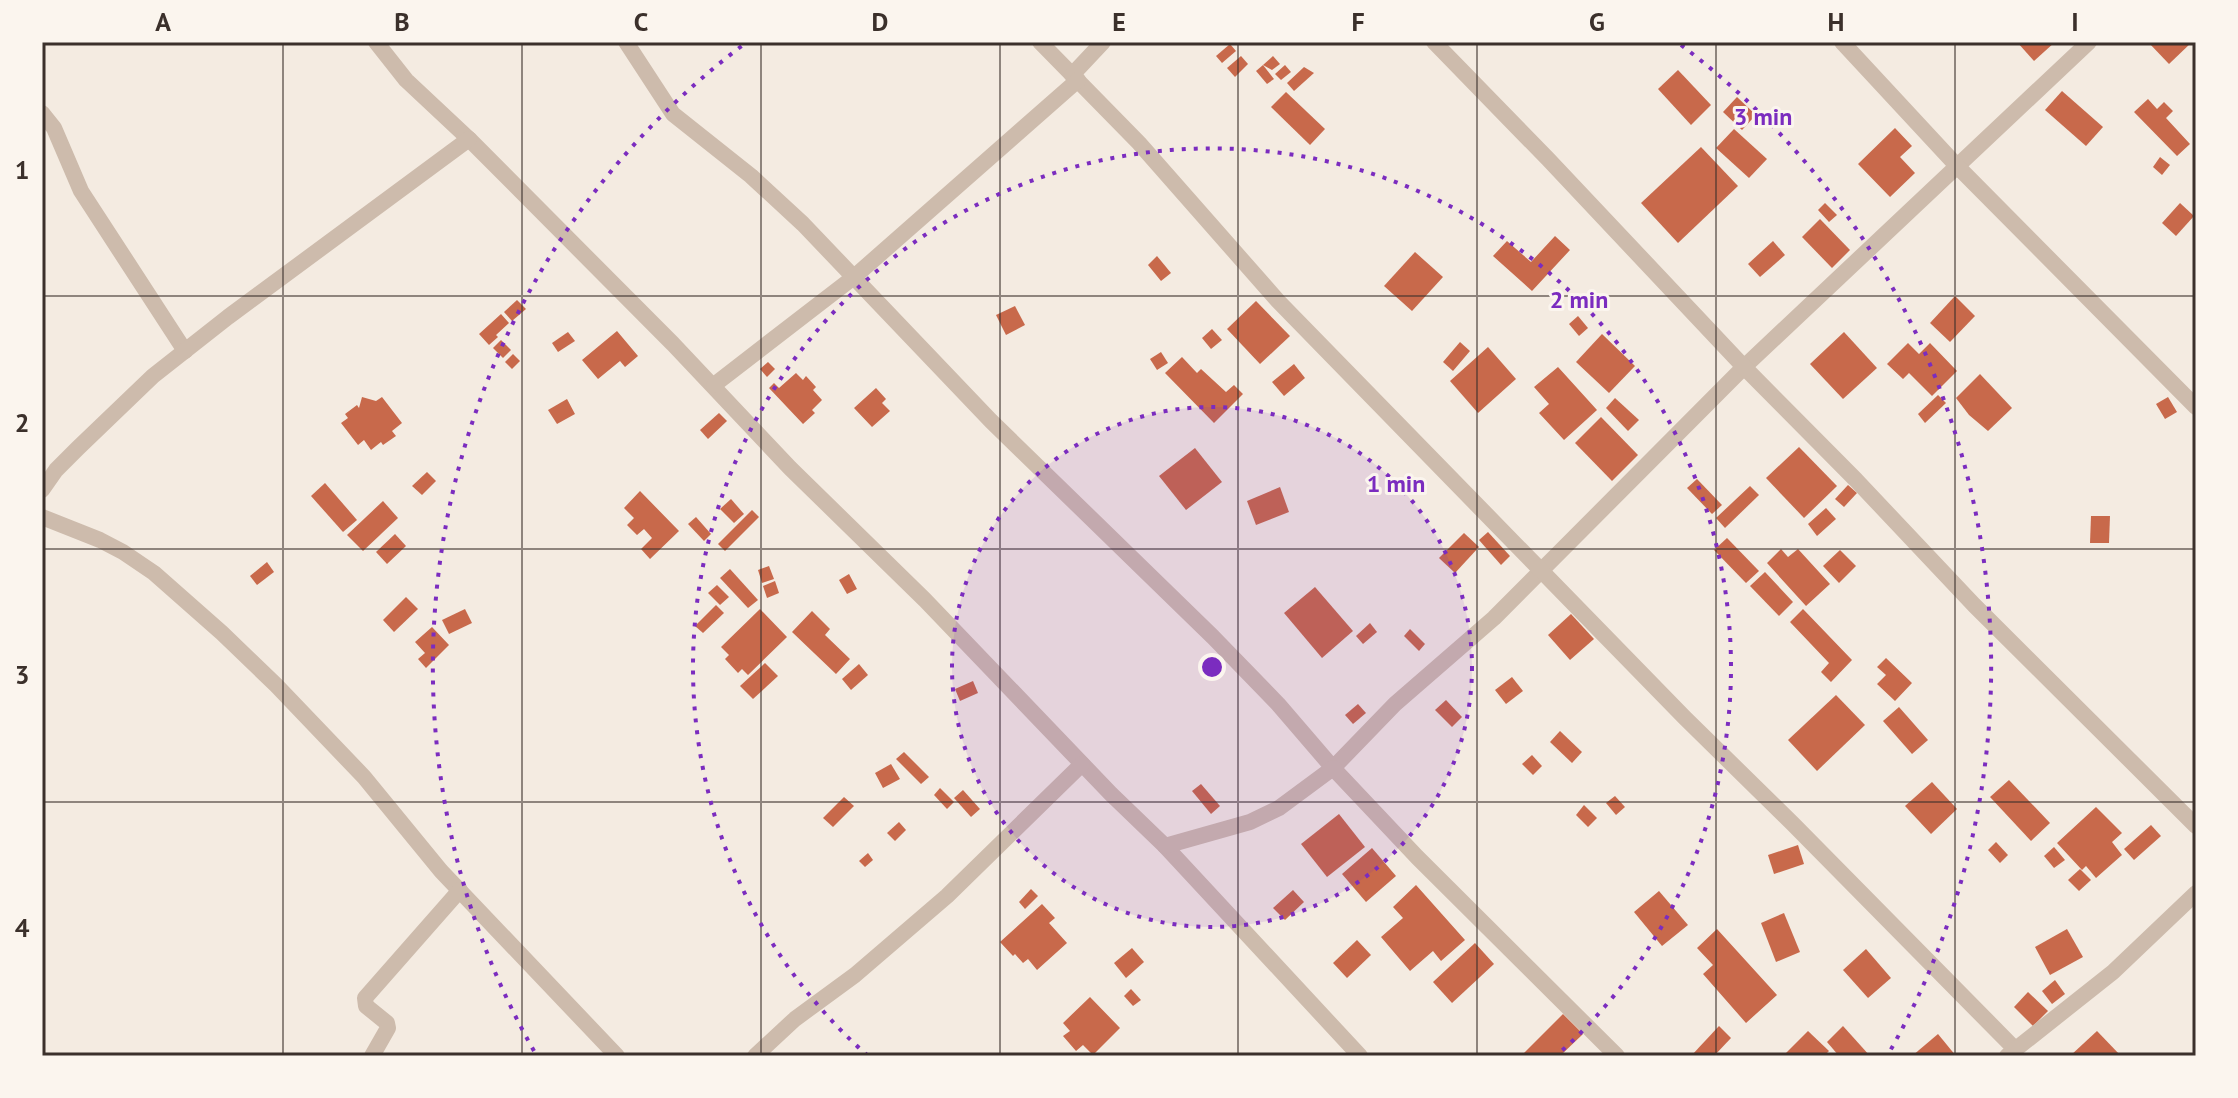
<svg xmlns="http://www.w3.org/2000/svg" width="2238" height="1098" font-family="'PT Sans',sans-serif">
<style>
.building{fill:#c8694b}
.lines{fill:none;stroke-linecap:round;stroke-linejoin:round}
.minor{stroke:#cdbbac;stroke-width:16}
.grid{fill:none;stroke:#3b302b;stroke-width:2;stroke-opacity:0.55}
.ring{fill:none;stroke:#7b2cbf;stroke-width:4;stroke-dasharray:4 8}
.centre{fill:#7b2cbf;stroke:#fbf5ee;stroke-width:4}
.ring-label{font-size:24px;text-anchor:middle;font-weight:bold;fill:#7b2cbf;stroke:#fbf5ee;stroke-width:6;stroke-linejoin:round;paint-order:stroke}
.neatline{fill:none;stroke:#3b302b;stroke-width:3}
.grid-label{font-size:26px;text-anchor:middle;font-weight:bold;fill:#3b302b}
</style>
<rect width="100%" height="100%" fill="#f4ebe1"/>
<g class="building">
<polygon points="2017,42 2055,42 2034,61"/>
<polygon points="2148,42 2192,42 2169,64"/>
<polygon points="1230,44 1236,51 1222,63 1216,56"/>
<polygon points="1241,56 1248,64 1235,77 1227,68"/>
<polygon points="1273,56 1280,64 1272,70 1263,65"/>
<polygon points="1263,65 1274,79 1267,84 1256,71"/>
<polygon points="1285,65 1291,72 1281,80 1275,74"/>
<polygon points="1304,67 1314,73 1294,91 1287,83"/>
<polygon points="1678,70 1711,105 1691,125 1658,89"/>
<polygon points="2062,91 2103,127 2086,146 2045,110"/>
<polygon points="1286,92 1325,129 1310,145 1271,107"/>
<polygon points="1737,97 1756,115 1742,130 1723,112"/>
<polygon points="2148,99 2157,109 2164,102 2173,111 2166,118 2190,144 2177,156 2134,112"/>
<polygon points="1895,128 1912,146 1900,157 1915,173 1890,197 1858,164"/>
<polygon points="1734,129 1767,159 1749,178 1716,148"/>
<polygon points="1701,147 1738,186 1678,243 1641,203"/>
<polygon points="2160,157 2170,165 2162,175 2153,167"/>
<polygon points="1825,203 1837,215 1829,222 1818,210"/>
<polygon points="2180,203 2194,216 2176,236 2162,223"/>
<polygon points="1820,219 1850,250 1832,268 1802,237"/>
<polygon points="1555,236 1570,250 1532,291 1493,256 1507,241 1531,262"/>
<polygon points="1773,241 1785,255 1760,277 1748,264"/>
<polygon points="1415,252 1443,277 1412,311 1384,286"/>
<polygon points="1157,256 1171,273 1161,281 1148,265"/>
<polygon points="1955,296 1975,316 1950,342 1930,323"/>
<polygon points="517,300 526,309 512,321 504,312"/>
<polygon points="1256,301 1290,336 1260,364 1227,329"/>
<polygon points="1015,306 1025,325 1006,335 996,315"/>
<polygon points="501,314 509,323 496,335 498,337 489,345 479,334"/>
<polygon points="1578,316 1588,328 1579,336 1569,324"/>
<polygon points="1212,329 1222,340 1211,349 1202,338"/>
<polygon points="617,331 638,356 625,367 620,361 598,379 582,360"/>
<polygon points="568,332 575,341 558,352 552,343"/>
<polygon points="1844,332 1877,368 1843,399 1810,364"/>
<polygon points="1602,334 1635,366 1609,393 1576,362"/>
<polygon points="501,340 511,350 503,358 493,348"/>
<polygon points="1460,342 1470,351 1453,371 1443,362"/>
<polygon points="1908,343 1919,354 1930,343 1957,371 1932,396 1909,373 1903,379 1887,364"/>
<polygon points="1488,347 1516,379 1478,413 1450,381"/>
<polygon points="1161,352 1168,363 1157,370 1150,359"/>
<polygon points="513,354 520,361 512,369 505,362"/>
<polygon points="1182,357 1197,373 1201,369 1226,392 1234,385 1243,394 1214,423 1165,373"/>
<polygon points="768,362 775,369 767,377 760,369"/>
<polygon points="1294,364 1305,378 1284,396 1272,382"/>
<polygon points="1558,367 1597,410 1564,440 1539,413 1549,404 1534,387"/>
<polygon points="796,373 803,380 806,376 816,387 813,390 822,400 812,410 815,413 803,424 769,388 774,383 779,388"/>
<polygon points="1980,374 2012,408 1988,431 1969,415 1956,398"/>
<polygon points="876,388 886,399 882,403 890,411 872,427 854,408"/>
<polygon points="1938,395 1946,403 1925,423 1918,414"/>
<polygon points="362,397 376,401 382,397 402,423 392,431 396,436 383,445 381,442 371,450 364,440 358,445 341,423 348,418 345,414 357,405 359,408"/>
<polygon points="2168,397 2177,412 2165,419 2156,404"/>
<polygon points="1615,398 1639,420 1628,431 1606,408"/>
<polygon points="567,399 575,414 557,424 548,410"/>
<polygon points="719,413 727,421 708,439 700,430"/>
<polygon points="1601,417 1638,455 1612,481 1575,443"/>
<polygon points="1799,447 1837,486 1804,518 1766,478"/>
<polygon points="1195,448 1222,482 1186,510 1159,476"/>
<polygon points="427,472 436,481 422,495 412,486"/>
<polygon points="1697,479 1722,505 1712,514 1687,488"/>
<polygon points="325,483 357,520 343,532 311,496"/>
<polygon points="1848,485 1857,493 1844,507 1835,499"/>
<polygon points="1750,486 1759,495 1725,528 1716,518"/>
<polygon points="1280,487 1289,512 1256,525 1247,501"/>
<polygon points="640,491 679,531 650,559 641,549 652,538 644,529 637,535 627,525 634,518 624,508"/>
<polygon points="731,499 744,514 734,523 720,509"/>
<polygon points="383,501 398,518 363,551 347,535"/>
<polygon points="1826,508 1836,519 1817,536 1808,524"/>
<polygon points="752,510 759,517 725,551 718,544"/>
<polygon points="2091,516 2110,516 2109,543 2090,543"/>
<polygon points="696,517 711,534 704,541 688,524"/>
<polygon points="1488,532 1510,556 1501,565 1479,540"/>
<polygon points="1464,533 1479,547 1455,573 1439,558"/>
<polygon points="395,534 406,546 387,564 376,552"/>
<polygon points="1727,538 1759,571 1746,583 1714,550"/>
<polygon points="1781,549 1788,557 1798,549 1830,584 1806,606 1767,563"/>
<polygon points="1840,550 1856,566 1839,583 1823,566"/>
<polygon points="267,562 274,572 257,585 250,576"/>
<polygon points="769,566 774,579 762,583 758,570"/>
<polygon points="730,569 758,600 748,608 720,578"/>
<polygon points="1765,572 1793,602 1779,616 1750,586"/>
<polygon points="849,574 857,589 847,594 839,580"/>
<polygon points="775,581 779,593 767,598 763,586"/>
<polygon points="717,585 729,597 720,605 708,593"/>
<polygon points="1315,587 1353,631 1322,658 1284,613"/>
<polygon points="406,597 418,609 394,632 383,620"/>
<polygon points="716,605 724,613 703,633 695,626"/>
<polygon points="465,609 472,623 449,634 442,620"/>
<polygon points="760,609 787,637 748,675 742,669 738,673 725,659 729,655 721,647"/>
<polygon points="1803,609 1852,660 1831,682 1821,672 1829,663 1790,622"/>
<polygon points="812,611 830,629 825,635 850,659 836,674 792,632"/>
<polygon points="1571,614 1594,639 1570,660 1548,635"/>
<polygon points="1370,623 1377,632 1363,644 1356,636"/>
<polygon points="432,627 449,645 426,668 418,659 425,653 415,642"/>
<polygon points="1410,629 1425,644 1419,651 1404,636"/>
<polygon points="1886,658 1912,683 1895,701 1877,684 1886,675 1877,667"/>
<polygon points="765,663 778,676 753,699 740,686"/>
<polygon points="859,664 868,675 851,690 842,679"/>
<polygon points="1512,677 1523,691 1506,704 1495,690"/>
<polygon points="973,681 978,693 960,701 955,689"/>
<polygon points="1836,695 1865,725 1817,771 1788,740"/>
<polygon points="1446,700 1462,717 1452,727 1435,710"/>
<polygon points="1358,704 1366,713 1353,724 1345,715"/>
<polygon points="1899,707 1928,740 1912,754 1883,721"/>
<polygon points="1560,731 1582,752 1572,763 1550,742"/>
<polygon points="904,752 929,777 921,784 896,759"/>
<polygon points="1532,755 1542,766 1533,775 1522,764"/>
<polygon points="891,764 900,779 883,788 875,773"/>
<polygon points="2009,780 2050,823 2031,841 1990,797"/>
<polygon points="1932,782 1957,809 1931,834 1905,806"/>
<polygon points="1201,784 1220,806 1211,814 1192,791"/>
<polygon points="940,788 954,802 947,809 934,795"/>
<polygon points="963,790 980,809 971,817 954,798"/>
<polygon points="1615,796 1625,807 1616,815 1606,803"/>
<polygon points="844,797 854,806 833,827 823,818"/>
<polygon points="1584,805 1597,818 1588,827 1576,815"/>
<polygon points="2096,807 2122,833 2112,842 2122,855 2096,878 2086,866 2082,870 2057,843"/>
<polygon points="1339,814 1365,847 1327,877 1301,844"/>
<polygon points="899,822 906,830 895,841 887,833"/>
<polygon points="2151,825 2161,836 2134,860 2124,849"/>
<polygon points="1996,842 2008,855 2000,863 1988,850"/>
<polygon points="1798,845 1804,864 1774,874 1768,855"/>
<polygon points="2054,847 2065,860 2054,868 2044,856"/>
<polygon points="1372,848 1396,876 1366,902 1342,874"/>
<polygon points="868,853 873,860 865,867 859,861"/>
<polygon points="2080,869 2091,880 2079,891 2068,880"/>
<polygon points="1416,885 1465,940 1441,961 1433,951 1410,971 1381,937 1403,918 1393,907"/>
<polygon points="1031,889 1038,896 1025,909 1019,902"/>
<polygon points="1293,890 1304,902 1285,920 1273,908"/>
<polygon points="1659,891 1688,925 1662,946 1634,912"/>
<polygon points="1042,904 1055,918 1049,923 1067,943 1037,970 1028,959 1023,963 1015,954 1013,956 1000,942"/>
<polygon points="1784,913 1800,952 1776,962 1761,923"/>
<polygon points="1717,929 1777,995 1746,1023 1703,974 1713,965 1697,948"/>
<polygon points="2067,929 2083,957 2050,975 2035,947"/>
<polygon points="1357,940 1371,955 1347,978 1333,963"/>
<polygon points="1475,943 1494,964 1452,1003 1433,982"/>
<polygon points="1132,948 1144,962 1126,978 1114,963"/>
<polygon points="1866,949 1891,978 1868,998 1843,970"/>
<polygon points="2055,980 2065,994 2052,1004 2042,991"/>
<polygon points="1131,989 1141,1000 1133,1006 1124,996"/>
<polygon points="2028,992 2048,1011 2033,1026 2014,1007"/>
<polygon points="1090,997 1120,1028 1093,1055 1083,1045 1076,1051 1063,1036 1070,1031 1063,1023"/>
<polygon points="1563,1014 1583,1034 1560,1056 1521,1056"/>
<polygon points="1719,1026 1731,1038 1714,1056 1691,1056"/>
<polygon points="1843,1026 1870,1056 1839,1056 1827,1042"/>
<polygon points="1808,1031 1829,1051 1824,1056 1783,1056"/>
<polygon points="2097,1031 2121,1056 2070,1056"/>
<polygon points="1938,1034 1956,1056 1912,1056"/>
</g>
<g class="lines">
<g class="minor">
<polyline points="376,42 406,80 469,139 673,344 790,468 925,600 1111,794 1165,846 1360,1056"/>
<polyline points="626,42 673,114 751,176 803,224 991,421 1213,637 1278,704 1333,768 1395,704 1494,618 1744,367 2089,42"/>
<polyline points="1040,42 1139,143 1278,301 1685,718 1793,824 2015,1049"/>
<polyline points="1434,42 1548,159 1744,367 1856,480 1974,605 2196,826"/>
<polyline points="1842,42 1958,167 2196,407"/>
<polyline points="1072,75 1103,42"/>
<polyline points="42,113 54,128 81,191 185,351"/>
<polyline points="714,385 854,277 1078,80"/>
<polyline points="42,490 56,470 78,448 153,376 228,317 469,139"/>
<polyline points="42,517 100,540 123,552 154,573 222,633 276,685 364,777 441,871 617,1056"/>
<polyline points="1165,846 1250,822 1279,808 1333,768 1417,857 1617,1056"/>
<polyline points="372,1056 388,1028 387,1023 366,1006 365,998 460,890"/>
<polyline points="755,1056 795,1019 855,975 947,896 1082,764"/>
<polyline points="2007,1056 2113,972 2196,893"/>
</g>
</g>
<path class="grid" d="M283,42V1056M522,42V1056M761,42V1056M1000,42V1056M1238,42V1056M1477,42V1056M1716,42V1056M1955,42V1056M42,296H2196M42,549H2196M42,802H2196"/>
<circle cx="1212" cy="667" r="260" fill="#7b2cbf" fill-opacity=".12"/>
<g class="ring">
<circle cx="1212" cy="667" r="260"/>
<path d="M868 1056A519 519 0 1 1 1556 1056"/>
<path d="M534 1051A779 779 0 0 1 743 45M1681 45A779 779 0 0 1 1890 1051"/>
</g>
<circle cx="1212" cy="667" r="12" class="centre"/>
<g class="ring-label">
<text x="1763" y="125">3 min</text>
<text x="1579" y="308">2 min</text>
<text x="1396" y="492">1 min</text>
</g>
<rect width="2238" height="1098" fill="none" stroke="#fbf5ee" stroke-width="88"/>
<rect x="44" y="44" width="2150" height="1010" class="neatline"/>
<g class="grid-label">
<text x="163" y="31">A</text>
<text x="402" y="31">B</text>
<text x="641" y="31">C</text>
<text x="880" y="31">D</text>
<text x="1119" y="31">E</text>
<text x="1358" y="31">F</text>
<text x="1597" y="31">G</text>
<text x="1836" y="31">H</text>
<text x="2075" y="31">I</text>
<text x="22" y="179">1</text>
<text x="22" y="432">2</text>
<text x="22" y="684">3</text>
<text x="22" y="937">4</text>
</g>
</svg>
